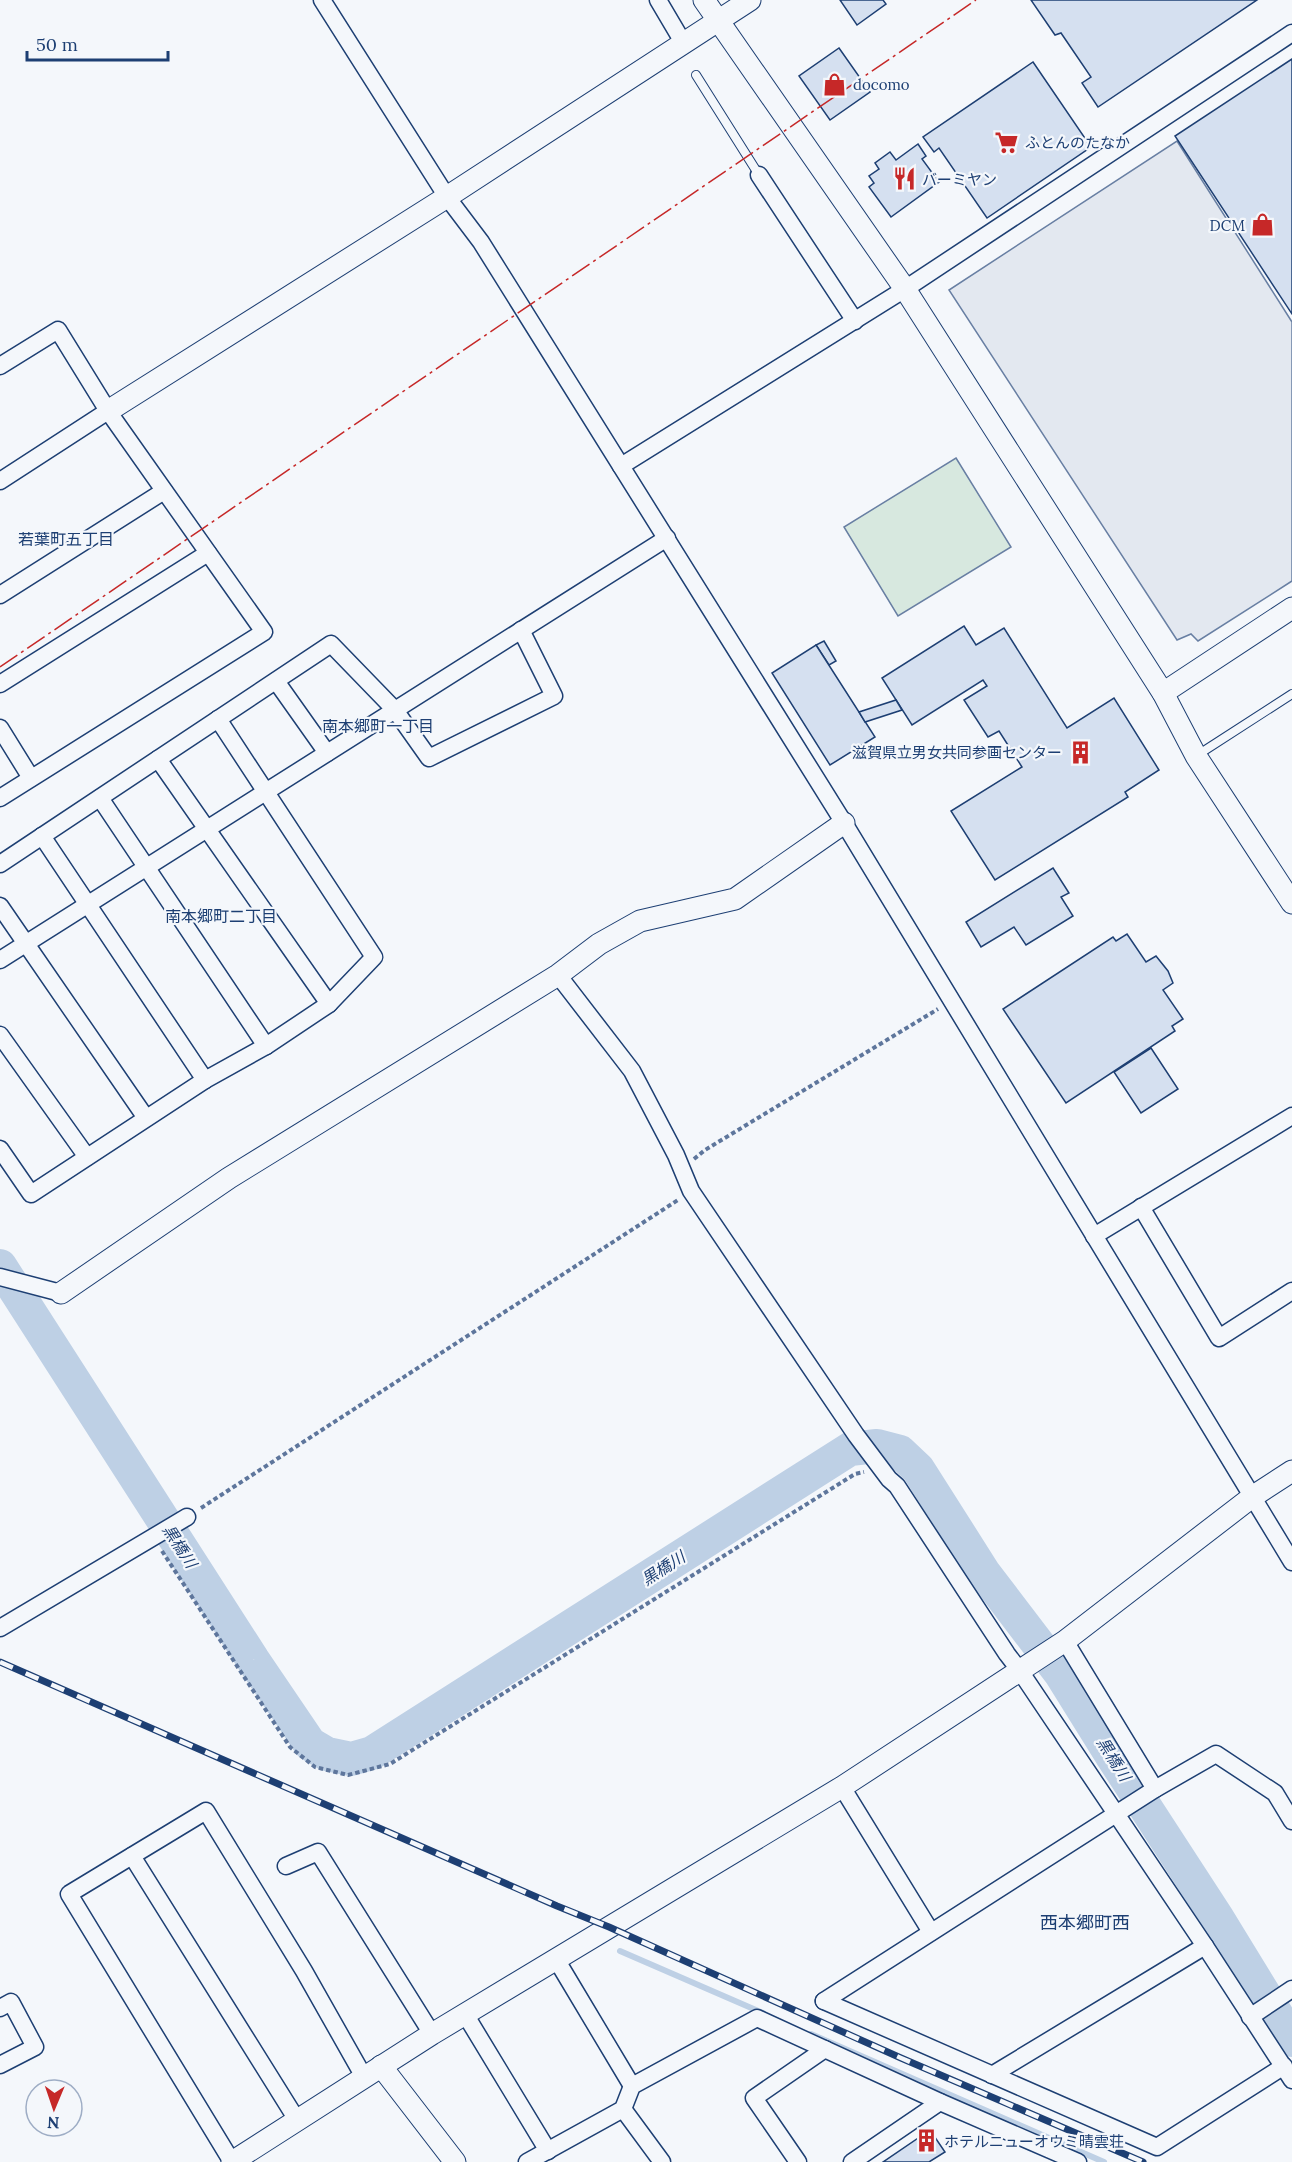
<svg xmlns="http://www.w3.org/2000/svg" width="1292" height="2162" font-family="Lora,'Noto Sans JP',serif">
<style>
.green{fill:#d7e8df;stroke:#687fa3;stroke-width:1.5}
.parking{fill:#e3e8f0;stroke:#687fa3;stroke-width:1.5}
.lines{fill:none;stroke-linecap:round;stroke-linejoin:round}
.stream{stroke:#bed0e5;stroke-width:6}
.river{stroke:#bed0e5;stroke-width:34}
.building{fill:#d5e0f0;stroke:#1d3f73;stroke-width:1.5}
.service-casing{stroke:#1d3f73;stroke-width:10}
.minor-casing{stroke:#1d3f73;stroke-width:19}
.tertiary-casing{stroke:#1d3f73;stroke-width:23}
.path{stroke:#5e769c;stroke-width:4;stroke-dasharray:4.5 3;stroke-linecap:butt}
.service{stroke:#f4f7fb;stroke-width:8}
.minor{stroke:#f4f7fb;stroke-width:16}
.tertiary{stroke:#f4f7fb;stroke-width:21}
.rail-casing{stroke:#1d3f73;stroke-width:7}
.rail{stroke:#f4f7fb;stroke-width:4.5;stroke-dasharray:14;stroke-linecap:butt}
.power{stroke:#c62828;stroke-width:1.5;stroke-dasharray:21 4.5 3 4.5;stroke-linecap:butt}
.labels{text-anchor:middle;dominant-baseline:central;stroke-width:4.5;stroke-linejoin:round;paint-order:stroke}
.poi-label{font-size:15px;fill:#1d3f73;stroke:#f4f7fb;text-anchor:start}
.neighbourhood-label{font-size:16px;fill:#1d3f73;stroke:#f4f7fb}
.water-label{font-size:16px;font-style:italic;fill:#1d3f73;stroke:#f4f7fb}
.quarter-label{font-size:18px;fill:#1d3f73;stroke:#f4f7fb}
</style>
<rect width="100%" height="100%" fill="#f4f7fb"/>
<polygon class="green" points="956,458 1011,547 898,616 844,527"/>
<polygon class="parking" points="1177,141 1292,322 1292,581 1198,641 1191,634 1177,640 949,290"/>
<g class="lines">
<g class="stream">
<polyline points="620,1951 763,2013"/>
<polyline points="811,2034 1104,2162"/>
</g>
<polyline class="river" points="0,1266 253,1660 310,1744 327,1754 351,1759 372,1753 850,1449 877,1446 900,1452 918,1469 984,1573 1061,1674 1112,1756 1218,1919 1292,2040"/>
</g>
<g class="building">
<polygon points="840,0 883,0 886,4 857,25"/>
<polygon points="1031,0 1257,0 1098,107 1082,83 1091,77 1061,33 1055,35"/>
<polygon points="839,48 870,92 830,120 799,76"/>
<polygon points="1292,59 1292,314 1175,136"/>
<polygon points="1033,62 1091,147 987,218 939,148 934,152 923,137"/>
<polygon points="918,144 926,156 922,159 939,182 891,217 869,187 874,183 869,176 879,169 875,163 890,152 896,160"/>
<polygon points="964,626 976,645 1004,628 1067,728 1114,698 1159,770 1125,792 1128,797 995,880 951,811 1022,767 999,731 988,737 964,700 987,686 983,680 912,725 882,678"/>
<polygon points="824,641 836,661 829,665 816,645"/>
<polygon points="816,645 875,737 830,765 772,673"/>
<polygon points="896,700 902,710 865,722 859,712"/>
<polygon points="1053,868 1069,893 1061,897 1073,916 1026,945 1014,927 981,947 966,922"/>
<polygon points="1127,934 1146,962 1156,956 1168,971 1173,983 1163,990 1183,1019 1172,1026 1175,1031 1066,1103 1003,1009 1113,937 1116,941"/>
<polygon points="1151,1048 1178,1089 1141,1113 1114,1072"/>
<polygon points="930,2130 945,2152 929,2162 883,2162"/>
</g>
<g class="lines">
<defs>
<g id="service">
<polyline points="696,75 759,175"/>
<polyline points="1196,756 1292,694"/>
</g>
<g id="minor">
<polyline points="322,0 447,197 481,242 844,823 1292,1562"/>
<polyline points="658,0 684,44"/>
<polyline points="759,175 855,321"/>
<polyline points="0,366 58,330 108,411 264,632 0,798"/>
<polyline points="621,466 905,289 1292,33"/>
<polyline points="0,481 108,411"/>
<polyline points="0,595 164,491"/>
<polyline points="276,681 327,753"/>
<polyline points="0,684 208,553"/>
<polyline points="0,728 31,778"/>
<polyline points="158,759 329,1004"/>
<polyline points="100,798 266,1046"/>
<polyline points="42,836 205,1080"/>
<polyline points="0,864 331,644 395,710 429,758 554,696 521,630"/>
<polyline points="0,906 146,1118"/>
<polyline points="0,960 667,538"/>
<polyline points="558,975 632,1071 676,1155 691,1191 856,1435 889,1479 897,1486 1007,1654 1020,1671 1205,1946 1292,2080"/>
<polyline points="0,1035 87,1157"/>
<polyline points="0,1149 31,1194 205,1080 266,1046 329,1004 374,957 218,719"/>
<polyline points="1141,1207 1219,1338 1292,1291"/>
<polyline points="1094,1236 1292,1116"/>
<polyline points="0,1277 61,1293"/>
<polyline points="0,1628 187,1517"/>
<polyline points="1065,1641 1155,1789"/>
<polyline points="842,1787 931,1932"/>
<polyline points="132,1856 297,2120"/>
<polyline points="286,1866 318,1852 432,2034"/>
<polyline points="556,1959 632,2086"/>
<polyline points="824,2001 1155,1789 1216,1754 1275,1793 1292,1821"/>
<polyline points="824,2001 1157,2147 1284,2066"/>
<polyline points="0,2008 11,2002 35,2047 0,2065"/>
<polyline points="465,2014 548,2151"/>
<polyline points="1250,2017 1292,1989"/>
<polyline points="992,2075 1205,1946"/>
<polyline points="623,2109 662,2162"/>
<polyline points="232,2162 69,1894 206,1811 304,1971 364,2077"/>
<polyline points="527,2162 623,2109 632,2086 757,2018 940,2102 1078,2162"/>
<polyline points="798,2162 754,2098 825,2049"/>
<polyline points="852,2162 940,2102"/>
</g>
<g id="tertiary">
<polyline points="704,0 905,289 1163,693 1196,756 1292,903"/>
<polyline points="108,411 447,197 750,0"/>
<polyline points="1163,693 1292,608"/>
<polyline points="61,1293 229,1178 558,975 599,944 640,921 735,899 844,823"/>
<polyline points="381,2066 455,2162"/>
<polyline points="232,2162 432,2034 842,1787 1065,1641 1252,1497 1292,1471"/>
</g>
</defs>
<use href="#service" class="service-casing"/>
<use href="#minor" class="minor-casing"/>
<use href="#tertiary" class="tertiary-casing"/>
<g class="path">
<polyline points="694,1159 705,1150 938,1009"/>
<polyline points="201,1508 678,1200"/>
<polyline points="162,1551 290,1747 315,1767 348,1775 390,1764 855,1474 864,1472"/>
</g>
<use href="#service" class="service"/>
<use href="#minor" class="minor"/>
<use href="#tertiary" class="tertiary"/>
<defs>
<polyline id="rail" points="0,1662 557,1906 609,1927 901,2058 1143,2162"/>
</defs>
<use href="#rail" class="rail-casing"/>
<use href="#rail" class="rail"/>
<polyline class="power" points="0,667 976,0"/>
</g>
<defs>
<symbol id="shop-bare" viewBox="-9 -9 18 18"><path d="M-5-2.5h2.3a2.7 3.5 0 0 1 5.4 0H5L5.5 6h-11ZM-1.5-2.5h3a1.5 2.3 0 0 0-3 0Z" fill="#c62828" stroke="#f4f7fb" stroke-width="2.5" paint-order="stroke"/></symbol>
<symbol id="supermarket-bare" viewBox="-9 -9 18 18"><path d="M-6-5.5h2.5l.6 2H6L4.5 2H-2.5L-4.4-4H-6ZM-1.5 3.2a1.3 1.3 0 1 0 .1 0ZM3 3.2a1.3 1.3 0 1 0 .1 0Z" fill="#c62828" stroke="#f4f7fb" stroke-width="2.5" paint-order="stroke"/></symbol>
<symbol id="restaurant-bare" viewBox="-9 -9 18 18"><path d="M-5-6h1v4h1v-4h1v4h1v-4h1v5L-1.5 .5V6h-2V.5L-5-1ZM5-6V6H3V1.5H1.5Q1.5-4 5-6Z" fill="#c62828" stroke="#f4f7fb" stroke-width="2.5" paint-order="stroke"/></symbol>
<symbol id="building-bare" viewBox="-9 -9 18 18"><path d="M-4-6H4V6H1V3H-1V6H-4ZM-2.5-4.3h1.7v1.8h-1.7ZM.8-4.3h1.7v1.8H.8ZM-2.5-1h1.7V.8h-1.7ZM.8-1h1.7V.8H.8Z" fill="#c62828" stroke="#f4f7fb" stroke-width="2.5" paint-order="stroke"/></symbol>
</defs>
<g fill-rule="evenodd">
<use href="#shop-bare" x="818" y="68" width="33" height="33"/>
<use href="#supermarket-bare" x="990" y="126" width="33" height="33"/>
<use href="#restaurant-bare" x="888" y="162" width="33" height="33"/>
<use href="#shop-bare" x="1246" y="208" width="33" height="33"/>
<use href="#building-bare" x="1064" y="736" width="33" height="33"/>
<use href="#building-bare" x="910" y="2124" width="33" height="33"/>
</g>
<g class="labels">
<g class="poi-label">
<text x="853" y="84">docomo</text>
<text x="1025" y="142">ふとんのたなか</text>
<text x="922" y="179">バーミヤン</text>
<text x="1245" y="225" text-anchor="end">DCM</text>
<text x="1062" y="752" text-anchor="end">滋賀県立男女共同参画センター</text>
<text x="944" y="2141">ホテルニューオウミ晴雲荘</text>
</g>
<g class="neighbourhood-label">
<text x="66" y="539">若葉町五丁目</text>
<text x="378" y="726">南本郷町一丁目</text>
<text x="221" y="916">南本郷町二丁目</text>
</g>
<g class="water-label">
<text transform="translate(180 1546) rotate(57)">黒橋川</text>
<text transform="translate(663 1568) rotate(-33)">黒橋川</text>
<text transform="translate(1114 1759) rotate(58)">黒橋川</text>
</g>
<g class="quarter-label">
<text x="1085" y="1922">西本郷町西</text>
</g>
</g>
<g transform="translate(54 2108) rotate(182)"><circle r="28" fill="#f4f7fb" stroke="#9eadc5" stroke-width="1.5"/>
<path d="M0-4.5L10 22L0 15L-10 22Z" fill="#c62828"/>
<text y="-9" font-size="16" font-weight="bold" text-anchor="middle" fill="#1d3f73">N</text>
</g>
<path d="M27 51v9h141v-9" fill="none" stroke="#1d3f73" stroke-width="3"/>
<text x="36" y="51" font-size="18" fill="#1d3f73" stroke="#f4f7fb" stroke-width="4.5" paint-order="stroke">50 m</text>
</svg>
